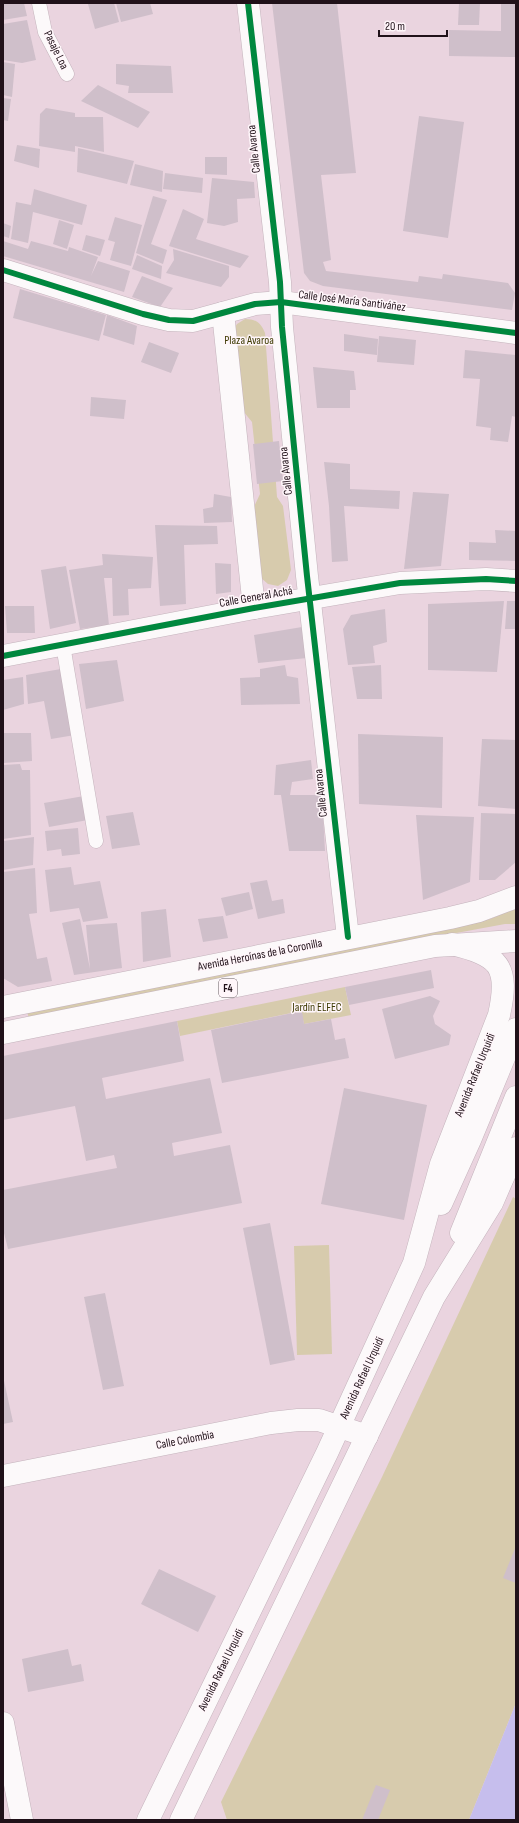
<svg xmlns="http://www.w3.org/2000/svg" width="519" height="1823" font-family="'Sofia Sans Condensed',sans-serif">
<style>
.green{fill:#d7cbad}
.water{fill:#c6beed}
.building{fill:#cfbfca}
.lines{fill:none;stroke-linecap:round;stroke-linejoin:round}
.service-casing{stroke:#c4b3bc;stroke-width:15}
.minor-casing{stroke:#c4b3bc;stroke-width:23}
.primary-casing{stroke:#c4b3bc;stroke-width:23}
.service{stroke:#fcf9fa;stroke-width:14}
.minor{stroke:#fcf9fa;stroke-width:22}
.primary{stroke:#fcf9fa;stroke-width:22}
.cycleway-casing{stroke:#fff6fa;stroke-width:8}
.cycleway{stroke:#00873e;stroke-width:6}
.labels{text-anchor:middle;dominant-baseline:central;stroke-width:3;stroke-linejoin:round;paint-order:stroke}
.shield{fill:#fff6fa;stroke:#63565c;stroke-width:1}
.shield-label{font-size:11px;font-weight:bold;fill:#201119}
.street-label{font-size:12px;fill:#201119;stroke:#fff6fa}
.park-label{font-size:12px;fill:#3e3b03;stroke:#fff6fa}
</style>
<rect width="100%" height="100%" fill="#ead4df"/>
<g class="green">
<path d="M245,319C256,319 261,323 265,333L277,497L283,506L291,570L287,580L278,586L268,584L260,577L252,511L260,494L252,422L239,406L234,329L237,324Z"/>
<polygon points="516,908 516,924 505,924 386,946 29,1018 27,1012 490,919"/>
<polygon points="345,987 351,1015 304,1024 301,1011 180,1036 177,1021"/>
<polygon points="513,1197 516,1199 516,1703 469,1820 227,1820 221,1802 382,1477"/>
<polygon points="329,1245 332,1354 297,1355 294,1246"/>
</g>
<polygon class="water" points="516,1703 516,1820 469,1820"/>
<g class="building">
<polygon points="3,3 24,3 27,16 3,20"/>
<polygon points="93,3 114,3 119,22 95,29 88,4"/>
<polygon points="116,3 150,3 153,14 121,22"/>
<polygon points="272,3 337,3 356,173 321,175 331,260 323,262 326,271 418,282 419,276 442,279 443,274 508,283 515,293 512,310 323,286 310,281 304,273"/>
<polygon points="459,3 480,3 479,25 458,25"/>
<polygon points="501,3 516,3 516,57 449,56 449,30 501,31"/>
<polygon points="27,20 36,60 22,63 3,60 3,24"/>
<polygon points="3,62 15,64 12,97 3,95"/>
<polygon points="116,64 171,66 173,93 128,93 129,86 116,84"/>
<polygon points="98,85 150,112 138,128 81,101"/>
<polygon points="3,98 11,99 8,121 3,120"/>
<polygon points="46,108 75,113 75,117 103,117 104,152 75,146 75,152 39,146 40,114"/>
<polygon points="419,116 464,122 448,238 403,231"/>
<polygon points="17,145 40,149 39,168 14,161"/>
<polygon points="78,148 134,161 127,184 77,172"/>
<polygon points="205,157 227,157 227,175 205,174"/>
<polygon points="135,164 163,171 162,192 130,185"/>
<polygon points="165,173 203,178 202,193 163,189"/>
<polygon points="212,178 254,182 255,198 237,199 238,222 224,226 207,223"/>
<polygon points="34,189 87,205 82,225 33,212 28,243 11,239 16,202 31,205"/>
<polygon points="153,196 167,200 151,244 167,250 163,264 136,253"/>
<polygon points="183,209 204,219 196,239 249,256 240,268 169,246"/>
<polygon points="115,217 142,225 131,266 110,260 115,242 108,240"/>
<polygon points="59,220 74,225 67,249 53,244"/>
<polygon points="3,223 11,226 9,238 3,236"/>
<polygon points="86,235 105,240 100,256 82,250"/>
<polygon points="3,241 28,249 31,241 68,251 69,247 98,257 91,276 98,261 130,271 124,292 3,256"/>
<polygon points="173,249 229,266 229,277 221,287 166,273 174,260"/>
<polygon points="137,255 162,266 161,279 132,269"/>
<polygon points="142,276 173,288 160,307 132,297"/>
<polygon points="20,289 106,315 99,341 13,318"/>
<polygon points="107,315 137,326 134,345 103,335"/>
<polygon points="344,334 378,339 377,355 344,351"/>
<polygon points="379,336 416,340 414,365 377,362"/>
<polygon points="149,342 179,353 171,373 141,362"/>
<polygon points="465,350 516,355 516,417 512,416 508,442 490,440 491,428 476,426 480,379 463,378"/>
<polygon points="313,367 354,371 356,390 350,390 350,408 317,408"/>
<polygon points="91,397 126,400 124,419 90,416"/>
<polygon points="279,441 283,481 257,484 253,444"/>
<polygon points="324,462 350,464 350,489 400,491 399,509 344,506 348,561 332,562 329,506"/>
<polygon points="413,492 449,494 441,566 404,569"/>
<polygon points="214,494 231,497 232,522 204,523 203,509 213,507"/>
<polygon points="155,525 217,526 218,544 184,545 186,604 160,606"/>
<polygon points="495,530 516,531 516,561 469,560 469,542 496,543"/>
<polygon points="102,554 153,557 151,588 128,589 129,615 113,616 112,578 104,578 109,625 80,629 69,570 103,565"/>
<polygon points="215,563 231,564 231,592 216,594"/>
<polygon points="66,566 76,623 50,629 41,570"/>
<polygon points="504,601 497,672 428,670 428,604"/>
<polygon points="507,601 516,601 516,629 505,629"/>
<polygon points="5,606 34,606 35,633 7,633"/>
<polygon points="385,609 387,642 373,646 375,663 348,665 343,629 351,615"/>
<polygon points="302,627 307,658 258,663 254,635"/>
<polygon points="117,660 124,701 86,709 79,664"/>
<polygon points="285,665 287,676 298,678 300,704 241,705 240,678 260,677 260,669"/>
<polygon points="381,665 382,699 357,699 352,667"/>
<polygon points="61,669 75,735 51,739 44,701 28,704 26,675"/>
<polygon points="23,677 24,704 3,710 3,680"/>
<polygon points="3,733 31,733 32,761 3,763"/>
<polygon points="358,734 443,737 442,808 359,804"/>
<polygon points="482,739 516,740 516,809 478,806"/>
<polygon points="311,760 313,779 292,782 290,795 322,795 325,851 289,851 281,795 274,795 276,765"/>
<polygon points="20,764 22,770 30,770 31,835 3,839 3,765"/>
<polygon points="84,796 88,820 49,827 44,803"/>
<polygon points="133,812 140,845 112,849 106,816"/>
<polygon points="481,813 516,814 516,862 495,880 479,880"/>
<polygon points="416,815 474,817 470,882 423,900"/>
<polygon points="78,828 80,854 62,856 61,849 47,851 45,831"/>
<polygon points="34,837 33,865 3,870 3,841"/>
<polygon points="71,867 74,885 100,881 108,918 83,922 79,908 50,912 45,870"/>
<polygon points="35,868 37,913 29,914 37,959 47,957 52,981 18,987 3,978 3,872"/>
<polygon points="267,880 272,901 283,899 285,913 258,919 250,883"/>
<polygon points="249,892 253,909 226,916 221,898"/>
<polygon points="166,909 171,957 143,962 141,912"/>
<polygon points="223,916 228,938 203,942 198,919"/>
<polygon points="80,919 90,969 86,925 117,923 122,968 74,975 62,923"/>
<polygon points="431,970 434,988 349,1005 345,987"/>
<polygon points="430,996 440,1001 433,1016 435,1024 451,1035 449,1045 395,1059 382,1009"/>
<polygon points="302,1011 304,1024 331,1019 335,1040 345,1038 349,1058 222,1083 211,1030"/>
<polygon points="177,1021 184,1061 102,1078 106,1099 210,1078 222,1133 172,1143 174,1156 230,1145 242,1203 8,1249 4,1233 3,1233 3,1190 117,1168 114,1155 86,1161 75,1106 3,1120 3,1056"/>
<polygon points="344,1088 427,1105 404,1220 321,1204"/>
<polygon points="270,1223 295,1360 270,1365 243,1228"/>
<polygon points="105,1293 124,1386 103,1390 84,1297"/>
<polygon points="3,1376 13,1422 3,1424"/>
<polygon points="516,1546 516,1583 503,1578"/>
<polygon points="159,1569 216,1596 198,1632 141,1604"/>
<polygon points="68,1649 72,1666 81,1664 84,1681 28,1692 22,1659"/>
<polygon points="376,1785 390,1790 378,1820 362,1820"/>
</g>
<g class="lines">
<defs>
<g id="service">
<polyline points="39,3 45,32 67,74"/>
<polyline points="63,645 96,841"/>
</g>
<g id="minor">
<polyline points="248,3 280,282 282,327 307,576 348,937"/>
<polyline points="3,270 143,314 169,320 193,321 255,304 281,302 516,333"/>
<polyline points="223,313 254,608"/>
<polyline points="3,656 254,608 400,583 486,579 516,581"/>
<polyline points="3,1476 271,1423 298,1420 319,1420 367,1436"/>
<polyline points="3,1723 22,1820"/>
</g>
<g id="primary">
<polyline points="3,1007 450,918 479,911 516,897"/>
<polyline points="3,1033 435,946 516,941"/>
<polyline points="441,1204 470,1140 516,1029"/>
<polyline points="461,1233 516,1097"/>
<path d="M148,1820L327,1453L414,1263L441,1164L499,1015C510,966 499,955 452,944"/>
<polyline points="181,1820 434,1297 492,1203 516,1148"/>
</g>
</defs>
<use href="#service" class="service-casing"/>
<use href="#minor" class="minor-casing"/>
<use href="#primary" class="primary-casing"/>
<use href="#service" class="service"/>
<use href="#minor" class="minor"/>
<use href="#primary" class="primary"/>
<defs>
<g id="cycleway">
<polyline points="248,3 280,282 282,327 307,576 348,937"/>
<polyline points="3,270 143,314 169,320 193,321 255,304 281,302 516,333"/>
<polyline points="3,656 254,608 400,583 486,579 516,581"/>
</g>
</defs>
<use href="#cycleway" class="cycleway-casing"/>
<use href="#cycleway" class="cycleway"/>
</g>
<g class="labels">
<rect class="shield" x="219" y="979" width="18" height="18" rx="3"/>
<g class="shield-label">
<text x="228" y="988">F4</text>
</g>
<g class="street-label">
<text transform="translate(56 50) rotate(64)">Pasaje Loa</text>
<text transform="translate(254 149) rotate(-96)">Calle Avaroa</text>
<text transform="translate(352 301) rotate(7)">Calle José María Santiváñez</text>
<text transform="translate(286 471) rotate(-96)">Calle Avaroa</text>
<text transform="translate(256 597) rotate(-10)">Calle General Achá</text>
<text transform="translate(321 793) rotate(-96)">Calle Avaroa</text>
<text transform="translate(260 955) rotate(-11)">Avenida Heroínas de la Coronilla</text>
<text transform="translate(475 1075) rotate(-68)">Avenida Rafael Urquidi</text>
<text transform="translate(362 1378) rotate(-65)">Avenida Rafael Urquidi</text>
<text transform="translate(185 1440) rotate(-11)">Calle Colombia</text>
<text transform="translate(221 1670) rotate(-64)">Avenida Rafael Urquidi</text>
</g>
<g class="park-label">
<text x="249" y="340">Plaza Avaroa</text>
<text x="317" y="1007">Jardín ELFEC</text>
</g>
</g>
<rect width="519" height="1823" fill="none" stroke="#201119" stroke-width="8"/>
<path d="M379 30v6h68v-6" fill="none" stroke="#201119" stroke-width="2"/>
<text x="385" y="30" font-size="12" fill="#201119" stroke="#fff6fa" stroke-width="3" paint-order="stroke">20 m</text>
</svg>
